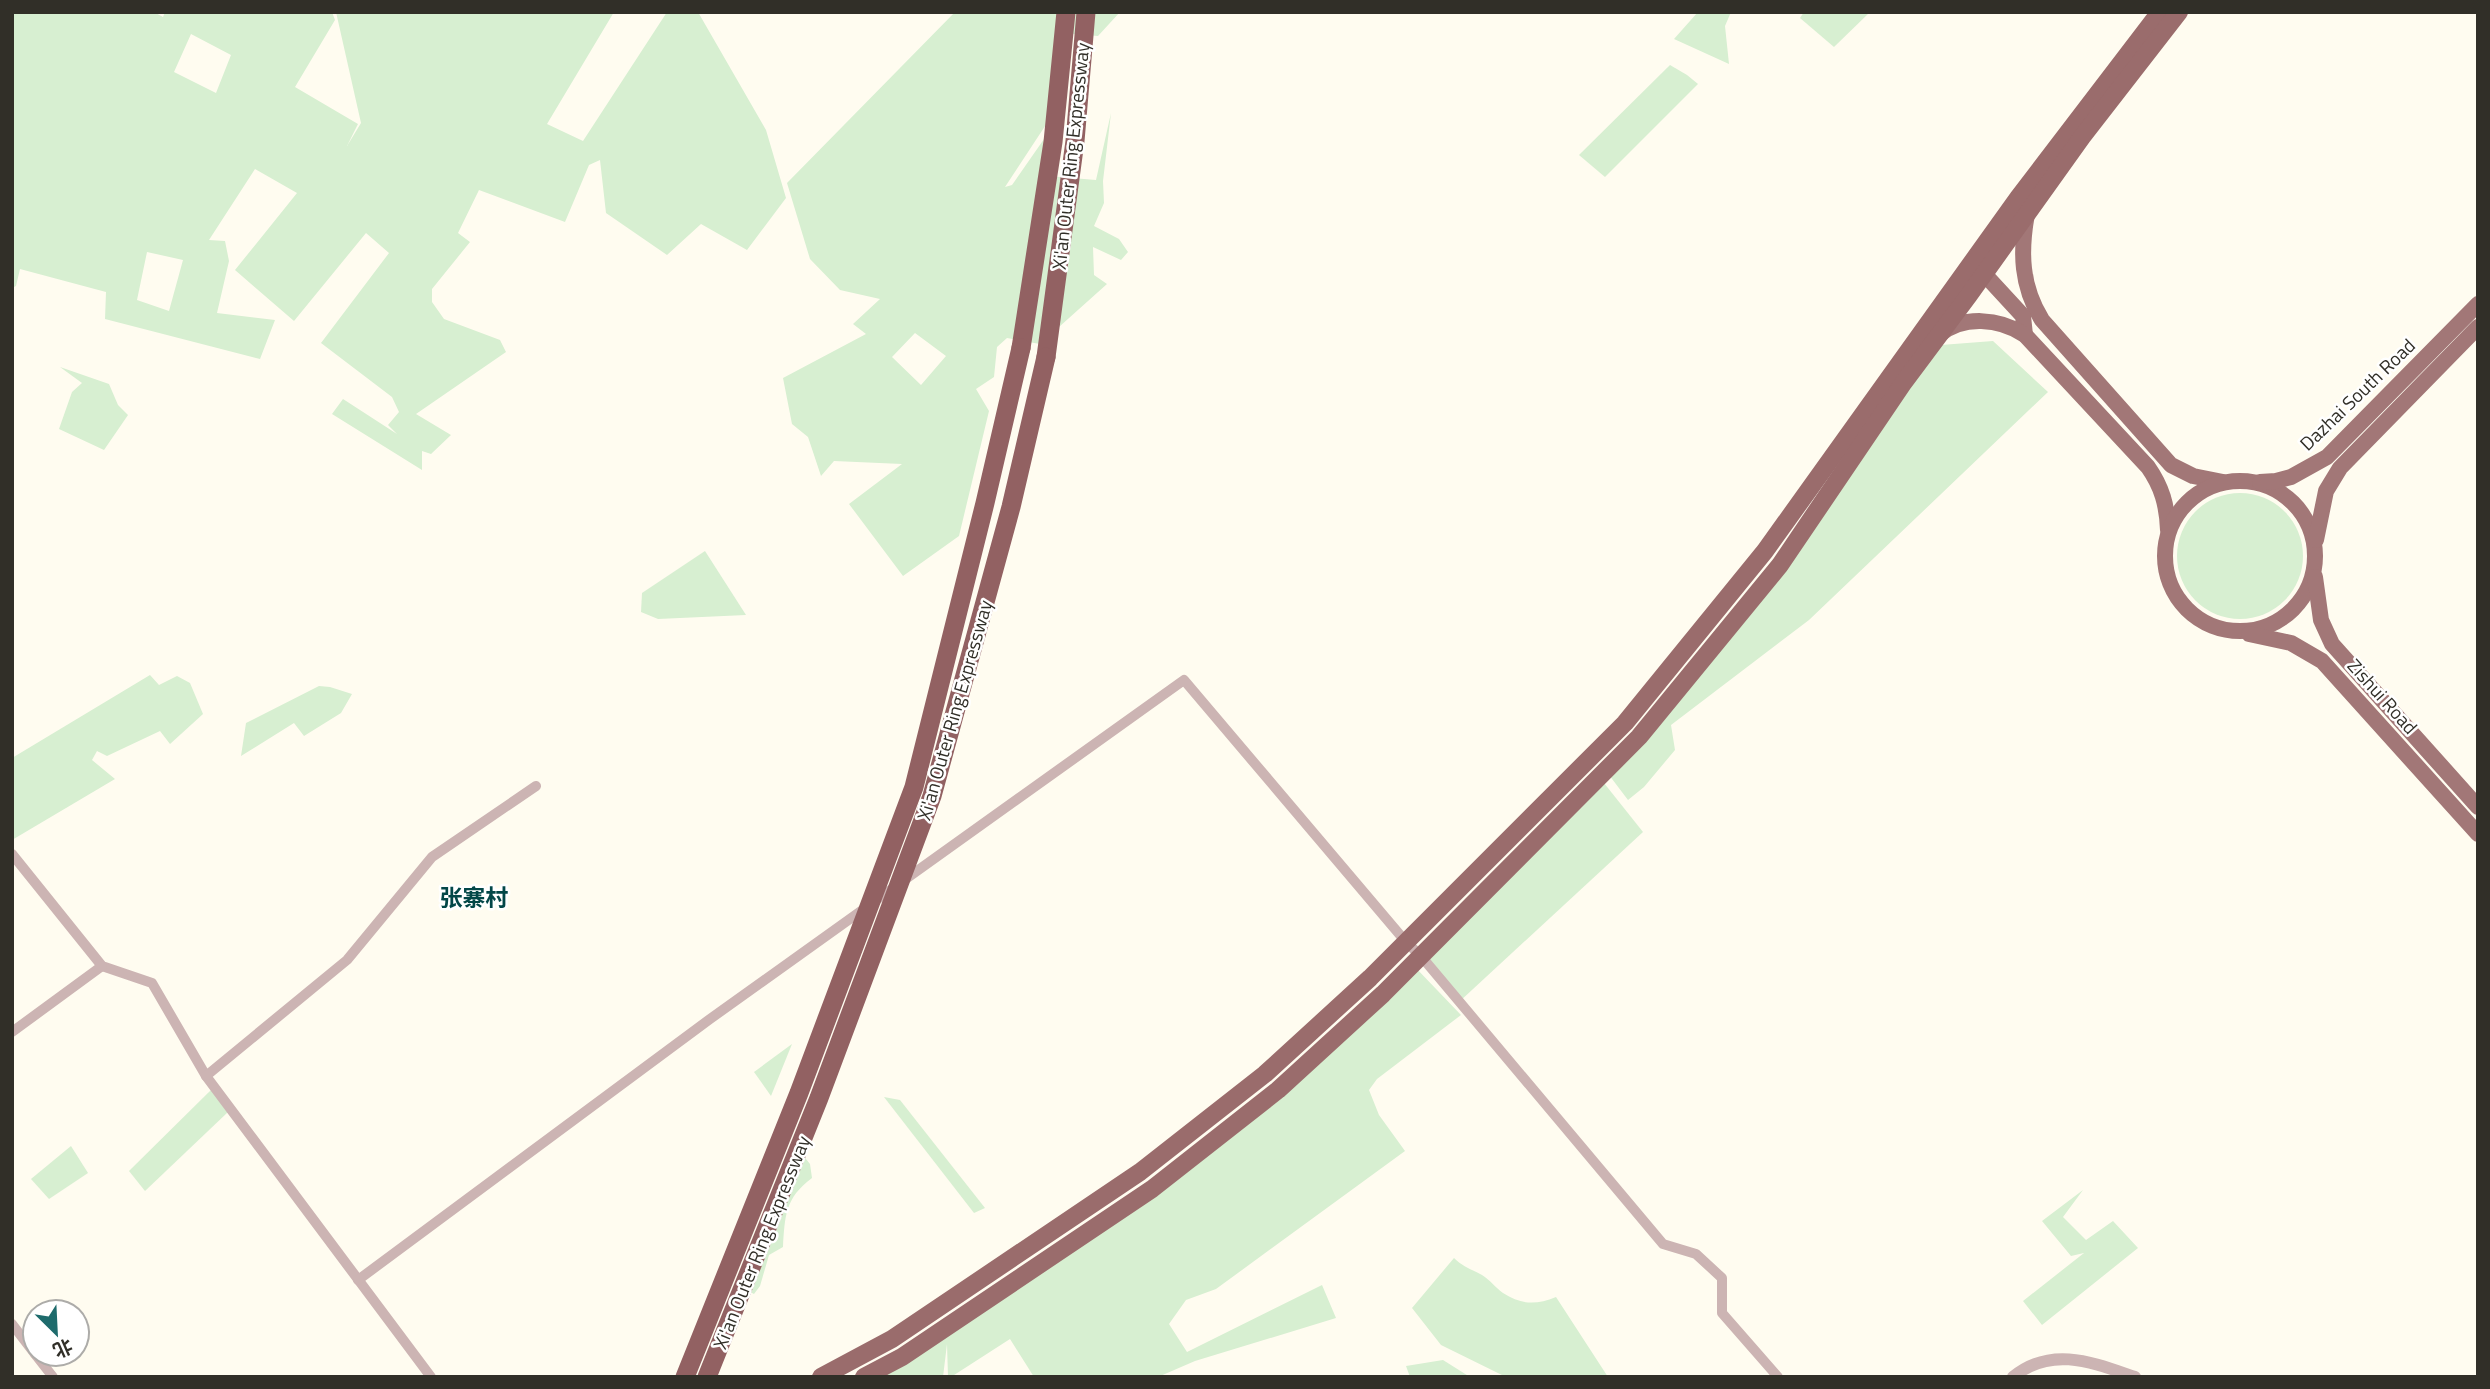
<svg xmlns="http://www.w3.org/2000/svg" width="2490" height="1389" font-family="'Titillium Web','Noto Sans SC',sans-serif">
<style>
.green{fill:#d7efd1;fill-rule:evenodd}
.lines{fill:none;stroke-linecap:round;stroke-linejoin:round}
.minor{stroke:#ccb4b3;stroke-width:10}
.tertiary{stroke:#ccb4b3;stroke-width:12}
.primary{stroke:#a27777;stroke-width:16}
.trunk{stroke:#9a6c6c;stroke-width:18}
.motorway{stroke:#926162;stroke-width:19}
.motorway-bridge{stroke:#926162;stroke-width:19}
.labels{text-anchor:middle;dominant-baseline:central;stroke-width:5;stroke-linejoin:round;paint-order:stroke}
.street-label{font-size:19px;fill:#312f28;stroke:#fff}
.quarter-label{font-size:23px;font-weight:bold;fill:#034748;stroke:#fff}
</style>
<rect width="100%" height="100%" fill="#fffcf0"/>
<g class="green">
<path d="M12,12H154L163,17L165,12H332L335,20L295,87L358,124L347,146L361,123L336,12H614L547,124L583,141L667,12H698L766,130L786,198L747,250L701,224L667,255L606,213L600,160L589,165L565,222L479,190L458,233L470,242L432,289V302L444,319L500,340L506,352L416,414L451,435L431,454L422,451V470L332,414L343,399L397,434L388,425L399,412L392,397L321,343L389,253L366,233L294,321L235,270L297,193L255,169L209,240L225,241L229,261L217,313L275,320L260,359L105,319L106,292L20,269L16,286L12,288ZM191,34L231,55L216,93L174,72ZM147,252L183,260L169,311L137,300Z"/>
<path d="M955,12H1120L1098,36L1060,33L1053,114L1005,187L1012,185L1051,129L1048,176L1096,180L1111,113L1103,181L1104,203L1094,226L1119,239L1128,252L1121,260L1093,247L1094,275L1107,284L1040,344L1007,338L997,347L994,377L976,389L989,411L959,536L903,576L849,504L902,464L834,461L821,476L808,437L792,424L783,378L866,334L853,324L880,299L840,290L810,259L787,183ZM915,333L946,356L921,385L892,357Z"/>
<polygon points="1698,12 1731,12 1725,26 1729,64 1674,39"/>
<polygon points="1804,12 1870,12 1834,47 1800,18"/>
<polygon points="1670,65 1687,75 1698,84 1605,177 1579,155"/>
<polygon points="1993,341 2048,392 1809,620 1671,725 1675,750 1644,787 1628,800 1606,771 1738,620 1941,345"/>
<polygon points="60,367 109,384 118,405 128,415 104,450 59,429 72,392 82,383"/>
<circle cx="2240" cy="556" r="63"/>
<polygon points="705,551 746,615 658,619 641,612 642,593"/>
<polygon points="150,675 159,685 177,676 190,683 203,714 170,744 160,731 107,756 97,751 92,760 115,779 12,840 12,758"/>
<polygon points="319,686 330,687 352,694 341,713 304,736 294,723 241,756 246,723"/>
<polygon points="1600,778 1643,832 1459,1002 1422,958"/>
<polygon points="1414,966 1461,1015 1377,1079 1369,1090 1379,1115 1405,1151 1216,1289 1186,1300 1169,1324 1187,1352 1322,1285 1336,1318 1195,1361 1158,1377 1034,1377 1010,1339 951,1377 948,1377 947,1344 943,1377 864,1377 1149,1188"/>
<polygon points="792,1044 771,1096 754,1072"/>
<polygon points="211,1090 228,1112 145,1191 129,1171"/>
<polygon points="884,1097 900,1100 985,1208 974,1213"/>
<polygon points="71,1146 88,1173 49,1199 31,1179"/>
<path d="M802,1154L810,1164L812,1178C785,1198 785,1216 783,1247L769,1255L760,1286L754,1294L750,1292Z"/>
<polygon points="2083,1190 2063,1217 2086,1240 2113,1221 2138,1248 2042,1325 2023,1301 2084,1253 2071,1256 2042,1221"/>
<path d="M1454,1258C1463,1267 1471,1269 1482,1275C1490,1280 1496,1288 1503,1293C1522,1305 1536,1305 1556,1297L1608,1377H1506L1441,1345L1412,1308Z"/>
<polygon points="1443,1360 1470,1377 1410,1377 1406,1366"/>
</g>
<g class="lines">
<g class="minor">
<polyline points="12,854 102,966 152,983 206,1076 431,1377"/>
<polyline points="12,1032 102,966"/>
<polyline points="206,1076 347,960 432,857 536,786"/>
<polyline points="358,1280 710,1019 1184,680 1406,942 1421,956 1663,1244 1696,1254 1722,1278 1722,1313 1778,1377"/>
<polyline points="12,1324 35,1354"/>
<polyline points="35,1354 53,1377"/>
</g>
<path class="tertiary" d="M2013,1377C2052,1345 2094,1363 2135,1377"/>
<g class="primary">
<path d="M2027,214C2020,252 2021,286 2042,320L2171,465L2193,476L2223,482"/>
<polyline points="1976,265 2023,316 2025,335"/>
<path d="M1939,335C1963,315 1999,318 2025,335L2148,467C2162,487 2167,505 2168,530"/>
<circle cx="2240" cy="556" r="75"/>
<polyline points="2260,482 2276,481 2291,477 2327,457 2478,304"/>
<polyline points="2316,540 2326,491 2340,468 2478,327"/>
<polyline points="2315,577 2321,620 2332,644 2478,807"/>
<polyline points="2249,634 2291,643 2322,661 2478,834"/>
</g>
<g class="trunk">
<polyline points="821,1377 892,1339 1140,1172 1265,1074 1370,978 1625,723 1765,551 2018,198 2160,12"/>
<polyline points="864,1377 902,1357 1152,1189 1278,1090 1383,994 1639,737 1780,565 1904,382 1969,295 2082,137 2179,12"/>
</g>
<g class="motorway">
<polyline points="1021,348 1053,142 1066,12"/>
<polyline points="1046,357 1075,141 1086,12"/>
</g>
<g class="motorway-bridge">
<polyline points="685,1377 799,1093 914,787 985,503 1021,348"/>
<polyline points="707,1377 819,1098 932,796 1011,507 1046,357"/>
</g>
</g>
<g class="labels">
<g class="street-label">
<text transform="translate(1070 156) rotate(-84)">Xi'an Outer Ring Expressway</text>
<text transform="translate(2357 394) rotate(-44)">Dazhai South Road</text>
<text transform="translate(2383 696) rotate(48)">Zishui Road</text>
<text transform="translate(954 710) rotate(-74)">Xi'an Outer Ring Expressway</text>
<text transform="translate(761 1242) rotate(-68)">Xi'an Outer Ring Expressway</text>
</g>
<g class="quarter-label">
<text x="474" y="897">张寨村</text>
</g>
</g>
<rect width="2490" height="1389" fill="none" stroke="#312f28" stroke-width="28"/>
<g transform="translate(56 1333) rotate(156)"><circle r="33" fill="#ffffff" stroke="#adaca9" stroke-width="2"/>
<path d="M0-5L12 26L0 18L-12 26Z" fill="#1e6b6c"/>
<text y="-10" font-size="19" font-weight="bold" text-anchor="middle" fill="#312f28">北</text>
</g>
</svg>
